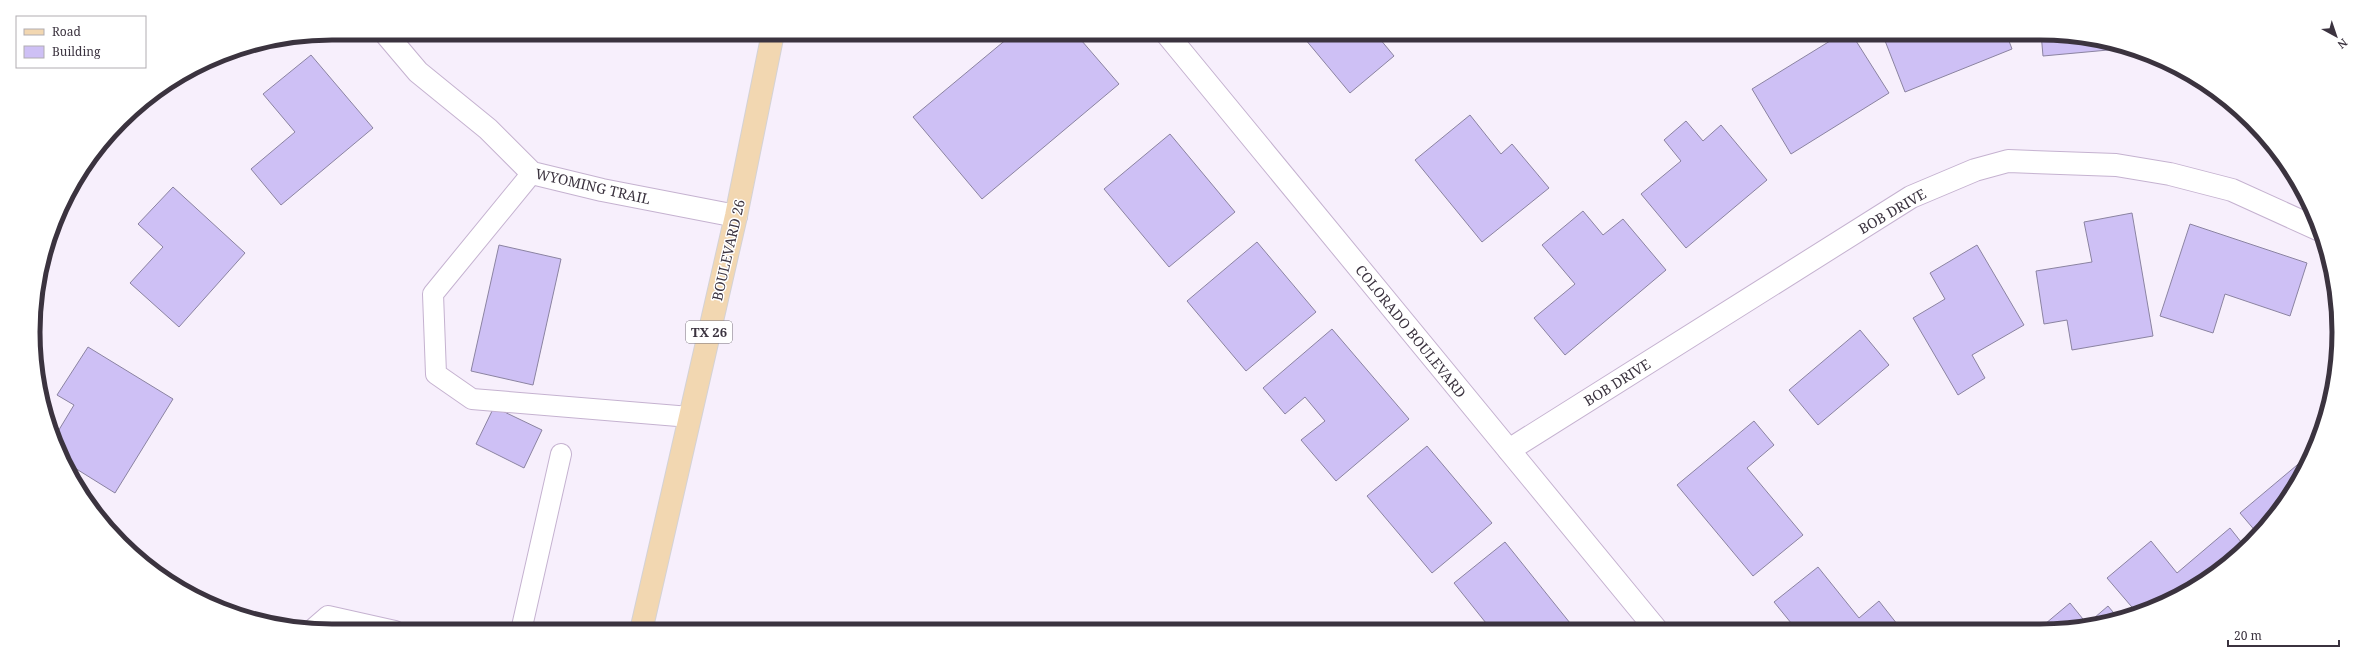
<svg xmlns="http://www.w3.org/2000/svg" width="2372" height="664" font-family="'Noto Serif',serif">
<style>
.building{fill:#cec0f5;stroke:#8b83a1}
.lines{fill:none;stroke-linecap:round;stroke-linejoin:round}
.lane-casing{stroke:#c5b2d0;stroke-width:22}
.street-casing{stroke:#c5b2d0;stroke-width:24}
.primary-casing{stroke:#d4d2d5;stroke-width:24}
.lane{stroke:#fff;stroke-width:20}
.street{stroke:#fff;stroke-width:22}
.primary{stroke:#f2d7b1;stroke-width:22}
.labels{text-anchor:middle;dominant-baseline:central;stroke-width:3;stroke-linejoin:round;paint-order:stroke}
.shield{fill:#fff;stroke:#767079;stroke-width:1}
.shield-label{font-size:13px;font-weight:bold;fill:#3b333f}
.street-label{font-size:14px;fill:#3b333f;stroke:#fff}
.rim{fill:none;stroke:#3b333f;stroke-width:5}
</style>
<rect width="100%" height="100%" fill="#f7effc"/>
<g class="building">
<polygon points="1014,33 1075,33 1119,84 982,199 913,117"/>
<polygon points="1300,33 1375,33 1394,56 1350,93"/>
<polygon points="1843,33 1851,33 1889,93 1791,154 1752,89"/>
<polygon points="1882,33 2006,33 2012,49 1905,92"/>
<polygon points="2041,33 2098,39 2130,48 2043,56"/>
<polygon points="311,55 373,128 281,205 251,169 295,132 263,94"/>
<polygon points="1470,115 1501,154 1512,144 1549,188 1482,242 1415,160"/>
<polygon points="1686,121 1703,141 1721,125 1767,180 1686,248 1641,194 1681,161 1664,140"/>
<polygon points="1170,134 1235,212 1169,267 1104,189"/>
<polygon points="173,187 245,253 179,327 130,283 163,247 138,224"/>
<polygon points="1583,211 1603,235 1623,219 1666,270 1565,355 1534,318 1575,284 1542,245"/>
<polygon points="2132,213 2153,336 2072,350 2067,320 2044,324 2036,271 2092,262 2084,222"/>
<polygon points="2190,224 2307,263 2290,316 2225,294 2213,333 2160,316"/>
<polygon points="1257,242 1316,312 1246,371 1187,301"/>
<polygon points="499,245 561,259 533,385 471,371"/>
<polygon points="1977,245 2024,325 1972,355 1985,378 1958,395 1913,318 1945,299 1930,273"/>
<polygon points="1332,329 1409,419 1336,481 1301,440 1325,421 1305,397 1285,414 1263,388"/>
<polygon points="1860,330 1889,365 1818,425 1789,390"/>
<polygon points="88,347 173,399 115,493 62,460 54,438 74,405 57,395"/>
<polygon points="2334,379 2333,389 2329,384"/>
<polygon points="494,407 542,430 524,468 476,444"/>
<polygon points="1754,421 1774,445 1747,468 1803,535 1753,576 1677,485"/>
<polygon points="1427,446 1492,523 1432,573 1367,496"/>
<polygon points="2309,455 2299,481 2257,533 2240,513"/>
<polygon points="2230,528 2245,547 2237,557 2155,608 2137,613 2107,578 2151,541 2177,573"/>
<polygon points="1505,542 1570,623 1563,629 1488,629 1490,628 1454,583"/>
<polygon points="1818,567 1859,618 1879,601 1901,629 1796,629 1774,602"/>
<polygon points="2070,603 2087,624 2108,606 2118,618 2079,628 2039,629"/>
</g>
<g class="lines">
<defs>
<g id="lane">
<polyline points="532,173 433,294 436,374 472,399 690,417"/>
<polyline points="313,629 328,616 395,631"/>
<polyline points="521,631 561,454"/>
</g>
<g id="street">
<polyline points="385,33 418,72 488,129 532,173 602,190 736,216"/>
<polyline points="1166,33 1656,629"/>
<polyline points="1509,450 1911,197 1975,170 2008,161 2116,165 2170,174 2232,190 2320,230"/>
</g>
<polyline id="primary" points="641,631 736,216 773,33"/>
</defs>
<use href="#lane" class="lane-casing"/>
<use href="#street" class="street-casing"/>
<use href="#primary" class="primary-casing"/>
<use href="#lane" class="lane"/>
<use href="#street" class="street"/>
<use href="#primary" class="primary"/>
</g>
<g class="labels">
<rect class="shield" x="686" y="321" width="46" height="22" rx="3"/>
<g class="shield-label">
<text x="709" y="332">TX 26</text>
</g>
<g class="street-label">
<text transform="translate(593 186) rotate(13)">WYOMING TRAIL</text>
<text transform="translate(1892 211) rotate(-30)">BOB DRIVE</text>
<text transform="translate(728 250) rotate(-77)">BOULEVARD 26</text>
<text transform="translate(1411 331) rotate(51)">COLORADO BOULEVARD</text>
<text transform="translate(1617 382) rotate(-32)">BOB DRIVE</text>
</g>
</g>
<path d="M0 0H2372V664H0ZM332 40H2040A292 292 0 0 1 2332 332V332A292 292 0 0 1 2040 624H332A292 292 0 0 1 40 332V332A292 292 0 0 1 332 40Z" fill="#fff" fill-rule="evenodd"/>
<path class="rim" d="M332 40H2040A292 292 0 0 1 2332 332V332A292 292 0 0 1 2040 624H332A292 292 0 0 1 40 332V332A292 292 0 0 1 332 40Z"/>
<rect x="16" y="16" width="130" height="52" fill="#ffffff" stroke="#b1adb2"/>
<rect x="24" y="29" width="20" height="6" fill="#f2d7b1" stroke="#b1adb2"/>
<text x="52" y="36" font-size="12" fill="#3b333f">Road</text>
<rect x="24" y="46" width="20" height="12" fill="#cec0f5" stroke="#b1adb2"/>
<text x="52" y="56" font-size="12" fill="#3b333f">Building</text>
<g transform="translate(2336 36) rotate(140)" stroke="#ffffff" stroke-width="3" paint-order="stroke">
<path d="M0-3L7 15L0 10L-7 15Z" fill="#3b333f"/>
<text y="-6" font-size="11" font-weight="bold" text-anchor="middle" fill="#3b333f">N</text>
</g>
<path d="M2228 640v6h111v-6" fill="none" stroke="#3b333f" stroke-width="2"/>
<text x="2234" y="640" font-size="12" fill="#3b333f" stroke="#ffffff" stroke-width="3" paint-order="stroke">20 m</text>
</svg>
